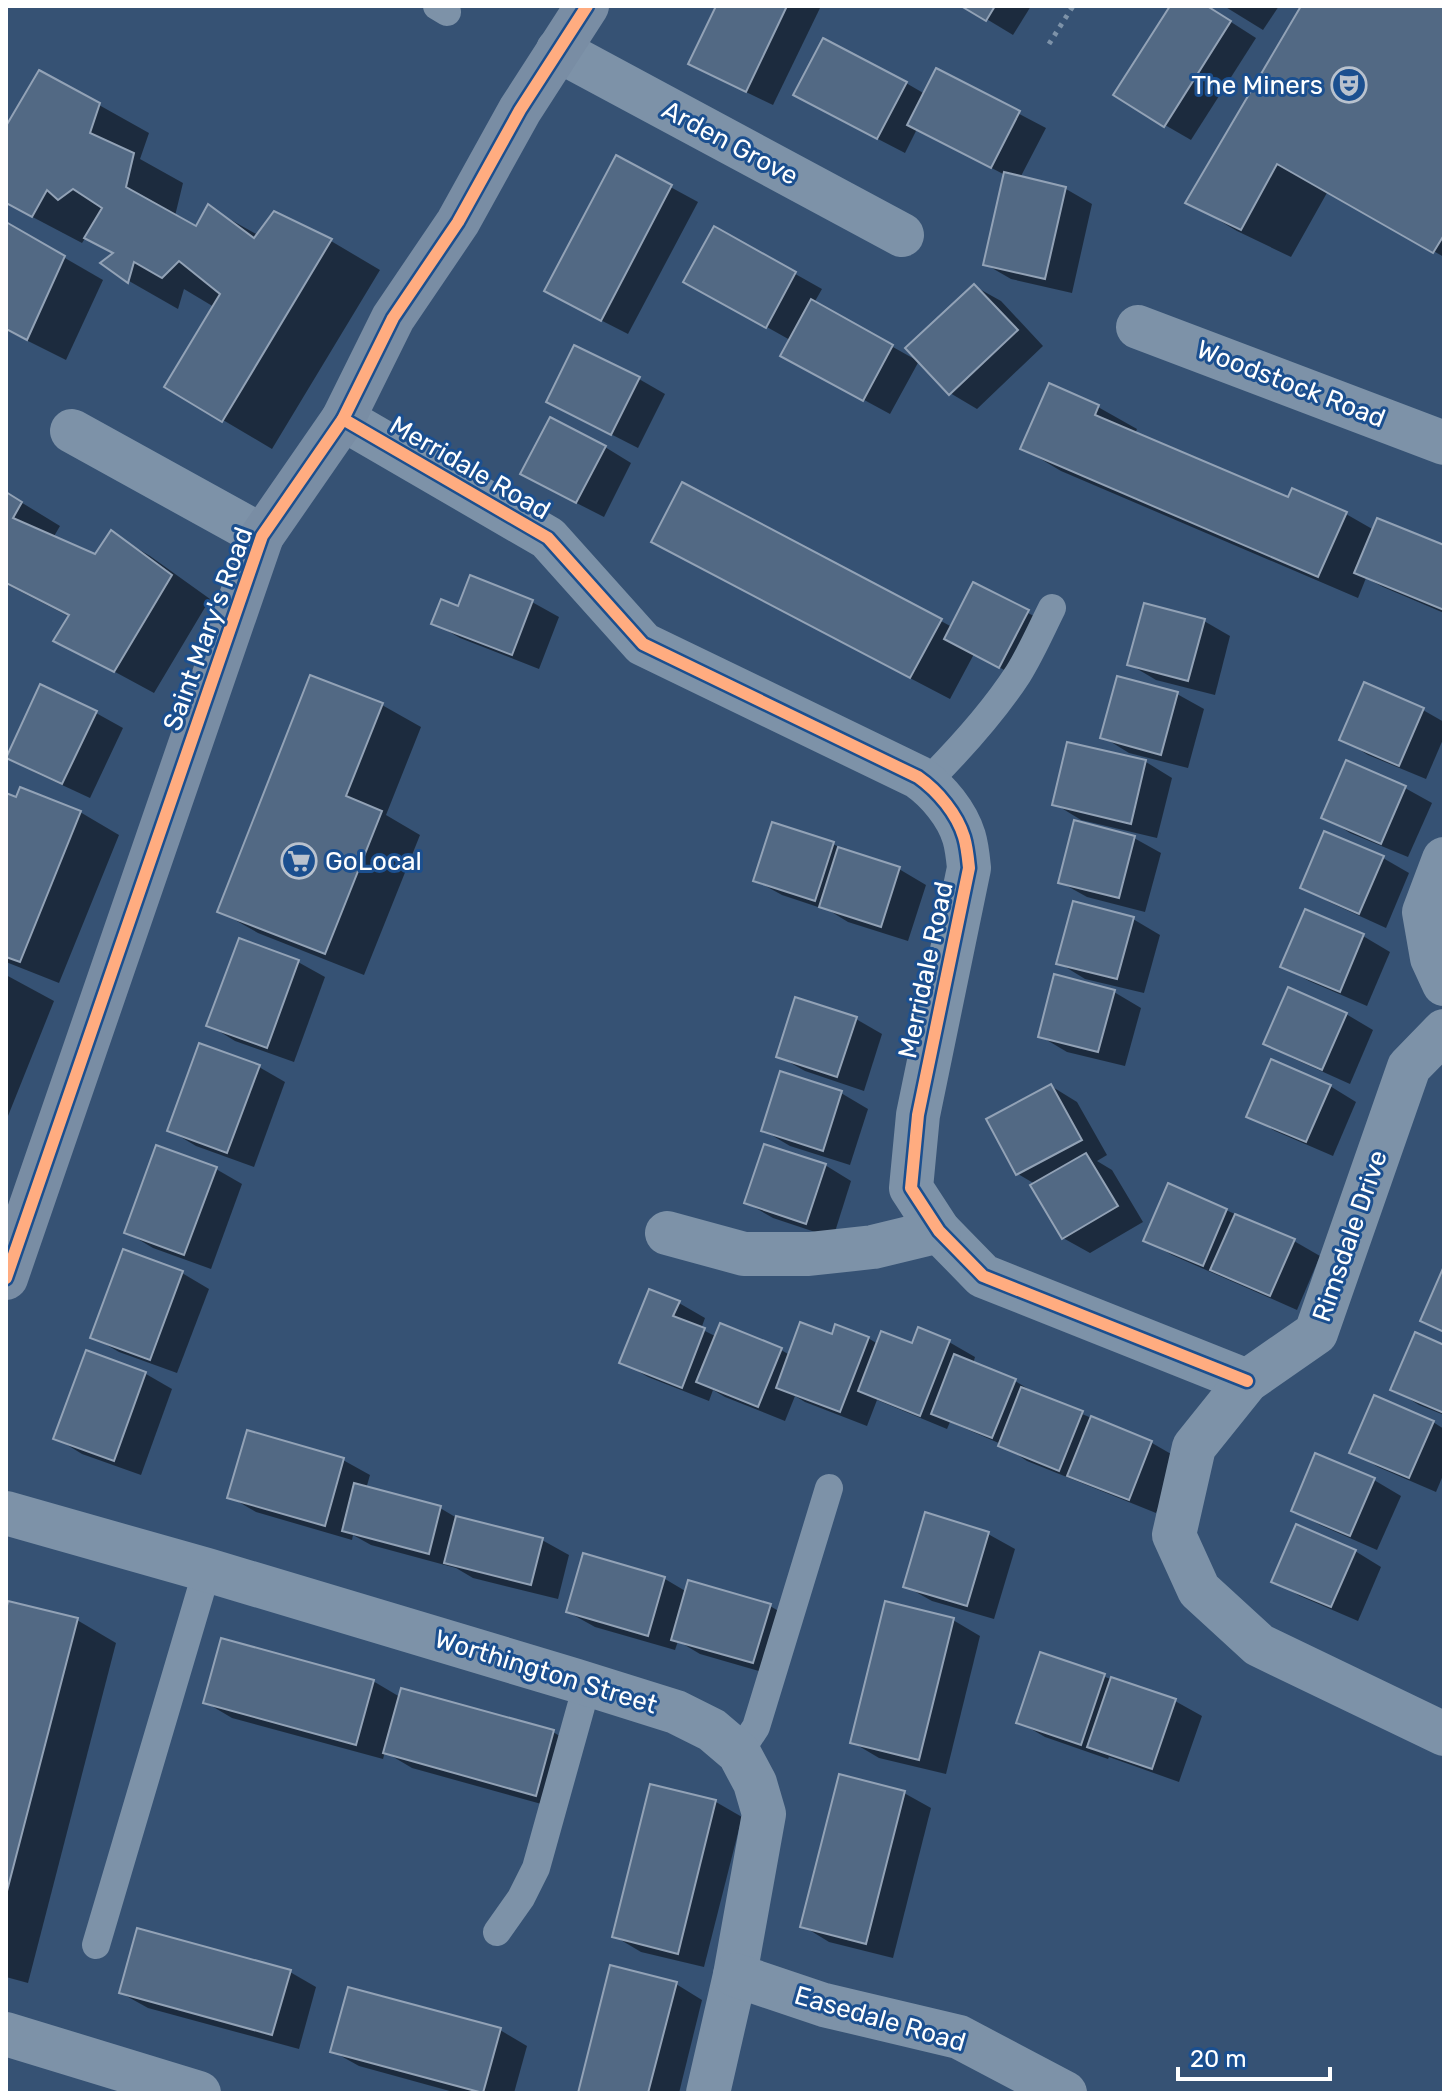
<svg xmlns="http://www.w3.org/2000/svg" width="1450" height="2099" font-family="Rubik,sans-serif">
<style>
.shadow{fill:#0007}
.building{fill:#526984;stroke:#92a2b6;stroke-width:2}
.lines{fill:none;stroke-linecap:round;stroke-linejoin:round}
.path{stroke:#7d92a8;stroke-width:5;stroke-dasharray:4 6;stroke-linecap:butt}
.lane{stroke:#7d92a8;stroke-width:28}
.street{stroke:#7d92a8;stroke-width:44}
.secondary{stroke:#798da4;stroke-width:44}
.cycleway-casing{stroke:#1b4f8f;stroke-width:17}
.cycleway{stroke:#ffac80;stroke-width:12}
.labels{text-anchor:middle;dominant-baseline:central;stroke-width:6;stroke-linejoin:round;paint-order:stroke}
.poi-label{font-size:26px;fill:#fff;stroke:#1b4f8f;text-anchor:end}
.street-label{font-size:26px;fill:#fff;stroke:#1b4f8f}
</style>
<rect width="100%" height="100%" fill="#365274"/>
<g class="shadow">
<polygon points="718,6 821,6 773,105 717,78 690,63"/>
<polygon points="965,6 1031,6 1013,35"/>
<polygon points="1172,6 1206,6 1256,38 1191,140 1165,125"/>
<polygon points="1224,6 1279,6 1263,30"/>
<polygon points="1303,6 1444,6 1444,257 1328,191 1291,257 1237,231 1188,202"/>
<polygon points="937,71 1046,128 1020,178 1066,189 1092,204 1072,293 1011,279 985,264 1005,175 917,129 905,153 822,110 906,83 925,94"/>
<polygon points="99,105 149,133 140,159 183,183 175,216 197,229 208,207 258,235 331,241 380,270 272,449 223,420 214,307 184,289 178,309 129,281 103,263 115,253 86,237 82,243 6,203 6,130"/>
<polygon points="617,158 698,202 628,334 573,306"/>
<polygon points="6,224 103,280 66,360 6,330"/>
<polygon points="715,229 822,289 814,303 918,361 974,286 1001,301 1043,346 977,409 950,393 919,361 890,414 809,370 790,340 712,296"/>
<polygon points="639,379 665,394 638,448 548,402"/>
<polygon points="1050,385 1098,407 1137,429 1135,434 1289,500 1346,514 1374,530 1444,548 1444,613 1383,587 1366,578 1358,598 1061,471 1022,448"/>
<polygon points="605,447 631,463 604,517 549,489"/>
<polygon points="6,493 60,526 53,538 96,557 111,533 150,556 210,599 154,693 56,640 70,617 6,584"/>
<polygon points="653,542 941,621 952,627 974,585 1055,627 1027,682 974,654 950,699 692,564"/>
<polygon points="471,578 532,602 559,617 539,669 460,638 434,623 459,609"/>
<polygon points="1204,621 1230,636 1215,695 1156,680 1129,664"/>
<polygon points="41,687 96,713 123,728 90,798 34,772 7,756"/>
<polygon points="1177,694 1204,709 1188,768 1129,753 1103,737"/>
<polygon points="382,705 421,727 386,815 420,835 364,975 258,933 219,911"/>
<polygon points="1423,710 1444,722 1444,737 1426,779 1368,755 1342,739"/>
<polygon points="1069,744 1146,762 1172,778 1157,838 1081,820 1055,804"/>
<polygon points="1405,788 1432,803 1408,857 1350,833 1324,817"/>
<polygon points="6,795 18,800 80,812 119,835 59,983 6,962"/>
<polygon points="1134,838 1161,853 1145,912 1087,897 1060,882"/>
<polygon points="833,844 848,852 899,869 926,885 908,941 848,922 830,911 782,895 755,880"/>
<polygon points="1383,858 1409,873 1386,928 1329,902 1302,887"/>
<polygon points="1306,912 1363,936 1390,952 1367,1006 1309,981 1282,966"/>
<polygon points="1133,919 1160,935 1144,993 1085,979 1059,963"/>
<polygon points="298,962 325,977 294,1062 235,1041 209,1025"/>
<polygon points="6,975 54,1001 6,1121"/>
<polygon points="1114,992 1141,1008 1125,1066 1067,1052 1040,1036"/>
<polygon points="1346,1014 1373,1030 1350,1084 1292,1058 1265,1043"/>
<polygon points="856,1019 882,1034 864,1091 805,1071 778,1056"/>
<polygon points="259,1067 285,1082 254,1167 196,1146 169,1130"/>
<polygon points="1051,1086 1077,1102 1107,1155 1097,1161 1112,1170 1143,1222 1090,1253 1063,1238 1035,1184 1018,1174"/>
<polygon points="1330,1086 1356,1102 1333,1156 1275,1131 1249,1116"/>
<polygon points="841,1093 868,1109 850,1165 790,1146 763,1130"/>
<polygon points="825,1165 851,1181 833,1238 773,1218 747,1203"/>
<polygon points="216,1169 242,1184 211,1269 153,1248 126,1232"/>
<polygon points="1226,1210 1294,1241 1320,1256 1297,1310 1172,1255 1145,1240"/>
<polygon points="182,1273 209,1289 177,1373 119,1352 93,1337"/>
<polygon points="679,1303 705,1318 701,1329 717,1337 781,1350 790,1355 833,1337 868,1338 878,1344 913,1345 949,1342 975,1357 973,1364 1015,1381 1041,1397 1152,1443 1178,1458 1156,1513 1027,1461 1001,1444 950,1422 947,1429 877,1400 867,1426 805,1402 795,1396 785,1421 725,1397 713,1390 709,1401 648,1377 622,1362"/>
<polygon points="1444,1347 1444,1415 1419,1405 1393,1389"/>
<polygon points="87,1353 146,1374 172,1389 141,1475 82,1454 56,1438"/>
<polygon points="1433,1422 1444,1429 1444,1473 1436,1492 1378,1467 1352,1452"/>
<polygon points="1316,1456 1374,1480 1401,1496 1377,1550 1320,1525 1293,1510"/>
<polygon points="343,1460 370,1475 366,1489 440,1508 457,1518 542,1540 569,1555 558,1599 473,1578 456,1568 371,1545 353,1535 352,1540 256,1512 230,1497"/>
<polygon points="988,1534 1015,1549 994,1619 932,1601 905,1586"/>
<polygon points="1355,1551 1381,1567 1358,1621 1300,1596 1274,1581"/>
<polygon points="584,1556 665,1579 687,1592 770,1606 796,1621 780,1677 700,1654 678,1641 675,1650 595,1627 568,1612"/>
<polygon points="6,1618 77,1620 116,1643 28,1983 6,1977"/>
<polygon points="953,1620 980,1636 946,1774 879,1758 852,1742"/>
<polygon points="1041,1655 1175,1701 1202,1716 1179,1782 1109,1757 1108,1759 1045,1737 1019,1722"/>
<polygon points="373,1681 400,1697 553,1732 580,1748 563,1810 412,1768 385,1752 383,1759 232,1718 205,1702"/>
<polygon points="652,1786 716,1802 742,1817 704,1967 641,1952 614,1936"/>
<polygon points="904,1793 931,1808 893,1958 829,1942 803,1926"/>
<polygon points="290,1972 316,1987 299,2049 148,2008 121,1993"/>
<polygon points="676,1984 702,2000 679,2093 580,2093"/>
<polygon points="500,2030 527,2046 514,2093 457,2093 359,2066 332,2051"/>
</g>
<g class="building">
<polygon points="716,6 787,6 746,92 688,64"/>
<polygon points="961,6 995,6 986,21"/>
<polygon points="1170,6 1207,6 1231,21 1164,127 1113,95"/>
<polygon points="1301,6 1444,6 1444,235 1433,253 1277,164 1241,230 1185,203"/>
<polygon points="823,38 907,82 877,139 793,95"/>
<polygon points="936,68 1020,111 991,168 907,125"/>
<polygon points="39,70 100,103 90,133 134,153 126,187 196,226 208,204 254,238 274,211 332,239 222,422 164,387 220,294 179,261 162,278 134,262 128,283 100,263 113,253 84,238 102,208 73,189 58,200 47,190 32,217 6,203 6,126"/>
<polygon points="616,155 672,185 601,321 544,291"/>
<polygon points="1004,172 1066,187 1045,279 983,265"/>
<polygon points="6,222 65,256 27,340 6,329"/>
<polygon points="714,226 796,272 766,328 683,282"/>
<polygon points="974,284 1018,330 949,395 905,348"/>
<polygon points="811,299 893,345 863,401 780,356"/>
<polygon points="574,345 640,377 611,435 546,402"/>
<polygon points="1049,383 1099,405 1095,415 1288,497 1292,488 1347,512 1318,577 1020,449"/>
<polygon points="550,417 606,446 576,503 520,474"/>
<polygon points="682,482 942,619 910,678 651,542"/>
<polygon points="6,492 22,502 13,518 95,554 111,530 172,575 114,672 53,641 69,615 6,583"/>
<polygon points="1377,518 1444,545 1444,610 1354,573"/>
<polygon points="470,575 533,600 512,655 431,624 441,599 458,606"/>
<polygon points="973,582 1029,610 999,668 944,639"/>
<polygon points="1144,603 1205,619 1188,681 1127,665"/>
<polygon points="310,675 383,703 346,796 382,811 325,954 217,912"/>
<polygon points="1117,676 1178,692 1161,755 1100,738"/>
<polygon points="1364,682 1424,708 1399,766 1339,740"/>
<polygon points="40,684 97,711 62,784 6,758"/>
<polygon points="1067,742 1146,760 1131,824 1052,805"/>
<polygon points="1346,760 1406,786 1381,844 1321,818"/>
<polygon points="20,787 81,811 20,962 6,957 6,793 16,797"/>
<polygon points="1074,820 1135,836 1119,898 1058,883"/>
<polygon points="772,822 834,842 815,901 753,881"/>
<polygon points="1324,831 1384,856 1359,914 1300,888"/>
<polygon points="838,847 900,867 881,927 819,907"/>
<polygon points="1073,901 1134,917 1117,979 1056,964"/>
<polygon points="1305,909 1364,934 1340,992 1280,967"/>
<polygon points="239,938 299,960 267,1048 206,1026"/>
<polygon points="1054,974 1115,990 1098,1052 1038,1037"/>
<polygon points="1288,987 1347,1013 1322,1070 1263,1044"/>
<polygon points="795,997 857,1017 837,1077 776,1057"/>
<polygon points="199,1043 260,1065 227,1153 167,1131"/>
<polygon points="1271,1059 1331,1085 1306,1142 1246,1117"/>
<polygon points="780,1071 842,1091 823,1151 761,1131"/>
<polygon points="1051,1084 1082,1140 1016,1175 986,1119"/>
<polygon points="764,1144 826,1164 806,1224 744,1203"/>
<polygon points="156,1145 217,1167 184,1255 124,1233"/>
<polygon points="1086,1153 1118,1206 1062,1239 1030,1185"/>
<polygon points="1168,1183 1227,1209 1203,1266 1143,1241"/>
<polygon points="1235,1214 1295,1239 1270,1296 1210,1270"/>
<polygon points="123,1249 183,1271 150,1360 90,1338"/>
<polygon points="1444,1266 1444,1332 1420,1321"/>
<polygon points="649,1289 680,1301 673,1316 705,1328 682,1388 619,1363"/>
<polygon points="800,1322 832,1334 835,1324 869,1337 840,1412 776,1388"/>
<polygon points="720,1323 782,1348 758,1407 696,1382"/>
<polygon points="918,1327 950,1340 920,1416 858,1391 881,1331 912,1343"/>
<polygon points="1415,1332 1444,1345 1444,1413 1390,1390"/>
<polygon points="86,1350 146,1372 114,1461 53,1439"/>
<polygon points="954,1354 1016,1379 992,1438 931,1414"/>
<polygon points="1021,1387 1083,1411 1059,1471 998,1446"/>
<polygon points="1374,1395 1434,1421 1409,1478 1349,1453"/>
<polygon points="1091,1416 1152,1441 1129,1500 1067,1476"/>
<polygon points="247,1430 344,1458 325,1526 227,1498"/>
<polygon points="1315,1453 1375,1478 1350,1536 1291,1511"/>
<polygon points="354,1483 441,1506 429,1554 342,1531"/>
<polygon points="925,1512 989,1532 967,1606 903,1587"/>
<polygon points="456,1516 543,1538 531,1585 444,1563"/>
<polygon points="1296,1524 1356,1550 1331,1607 1271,1582"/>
<polygon points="583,1553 665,1577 648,1636 566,1612"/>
<polygon points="688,1580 771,1604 753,1663 671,1640"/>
<polygon points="8,1601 78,1618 6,1895 6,1610"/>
<polygon points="885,1601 954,1618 919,1760 850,1743"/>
<polygon points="221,1638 374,1680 356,1745 203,1703"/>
<polygon points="1040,1652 1105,1674 1081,1745 1016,1723"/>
<polygon points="1111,1677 1176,1699 1152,1769 1087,1747"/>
<polygon points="401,1688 554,1730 536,1796 383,1753"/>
<polygon points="839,1774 905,1791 866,1944 800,1927"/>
<polygon points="650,1784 716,1800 678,1954 612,1937"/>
<polygon points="137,1928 291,1970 272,2035 119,1993"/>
<polygon points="610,1965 677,1982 648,2093 578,2093"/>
<polygon points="348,1987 501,2028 483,2093 330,2052"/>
</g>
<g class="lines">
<polyline class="path" points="1049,44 1073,6"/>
<g class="lane">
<polyline points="437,6 447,12"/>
<path d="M926,783C960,749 992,714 1018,674C1031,653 1041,630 1052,608"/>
<polyline points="739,1753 756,1727 829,1488"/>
<polyline points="497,1932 521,1898 536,1868 587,1685"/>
<polyline points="96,1945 207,1570"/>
</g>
<g class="street">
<polyline points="558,50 902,235"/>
<polyline points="1138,327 1444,443"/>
<path d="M343,419L548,538L643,644L918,777C938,791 957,814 964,837C967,847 968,858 969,868L918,1115L911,1188L939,1231L983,1276L1247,1381"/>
<polyline points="72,431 262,536"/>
<polyline points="1444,859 1424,912 1432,958 1444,984"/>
<polyline points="1444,1031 1409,1067 1316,1333 1247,1381 1194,1447 1174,1535 1199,1590 1259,1645 1444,1734"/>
<polyline points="667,1233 744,1254 809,1254 873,1247 939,1231"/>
<polyline points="6,1513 207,1570 574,1680 676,1712 712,1730 739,1753 755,1783 764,1814 735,1975 708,2093"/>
<polyline points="735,1975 824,2005 959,2037 1065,2093"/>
<polyline points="6,2034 199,2093"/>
</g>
<polyline class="secondary" points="6,1278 262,536 343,419 393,318 458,222 520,110 587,6"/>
<defs>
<g id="cycleway">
<path d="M343,419L548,538L643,644L918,777C938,791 957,814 964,837C967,847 968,858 969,868L918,1115L911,1188L939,1231L983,1276L1247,1381"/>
<polyline points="6,1278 262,536 343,419 393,318 458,222 520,110 587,6"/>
</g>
</defs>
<use href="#cycleway" class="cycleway-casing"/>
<use href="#cycleway" class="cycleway"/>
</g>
<defs>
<symbol id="theatre-ring" viewBox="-11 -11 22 22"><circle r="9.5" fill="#1b4f8f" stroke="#b9c2ce" stroke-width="1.5"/><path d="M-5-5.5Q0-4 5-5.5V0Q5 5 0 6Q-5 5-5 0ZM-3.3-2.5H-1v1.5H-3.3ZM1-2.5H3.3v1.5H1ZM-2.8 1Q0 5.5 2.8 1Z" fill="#b9c2ce"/></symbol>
<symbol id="supermarket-ring" viewBox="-11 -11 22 22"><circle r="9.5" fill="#1b4f8f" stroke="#b9c2ce" stroke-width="1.5"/><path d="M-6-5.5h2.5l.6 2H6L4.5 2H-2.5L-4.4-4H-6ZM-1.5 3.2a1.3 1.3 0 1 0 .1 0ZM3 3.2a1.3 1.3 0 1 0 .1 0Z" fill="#b9c2ce"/></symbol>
</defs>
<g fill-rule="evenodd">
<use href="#theatre-ring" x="1329" y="65" width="40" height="40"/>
<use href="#supermarket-ring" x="279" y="841" width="40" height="40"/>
</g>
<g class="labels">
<g class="poi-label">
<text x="1323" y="85">The Miners</text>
<text x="325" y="861" text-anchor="start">GoLocal</text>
</g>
<g class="street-label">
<text transform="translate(730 143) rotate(28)">Arden Grove</text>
<text transform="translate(1291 384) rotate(21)">Woodstock Road</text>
<text transform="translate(470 468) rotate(30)">Merridale Road</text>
<text transform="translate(208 629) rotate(-70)">Saint Mary's Road</text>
<text transform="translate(926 970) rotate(-78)">Merridale Road</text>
<text transform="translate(1350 1236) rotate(-71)">Rimsdale Drive</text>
<text transform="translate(546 1672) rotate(17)">Worthington Street</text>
<text transform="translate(880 2019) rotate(16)">Easedale Road</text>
</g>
</g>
<rect width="1450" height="2099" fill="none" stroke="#ffffff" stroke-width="16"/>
<path d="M1178 2067v12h152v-12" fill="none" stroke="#ffffff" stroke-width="4"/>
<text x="1190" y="2067" font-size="24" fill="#ffffff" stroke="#1b4f8f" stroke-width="6" paint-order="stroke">20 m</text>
</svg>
